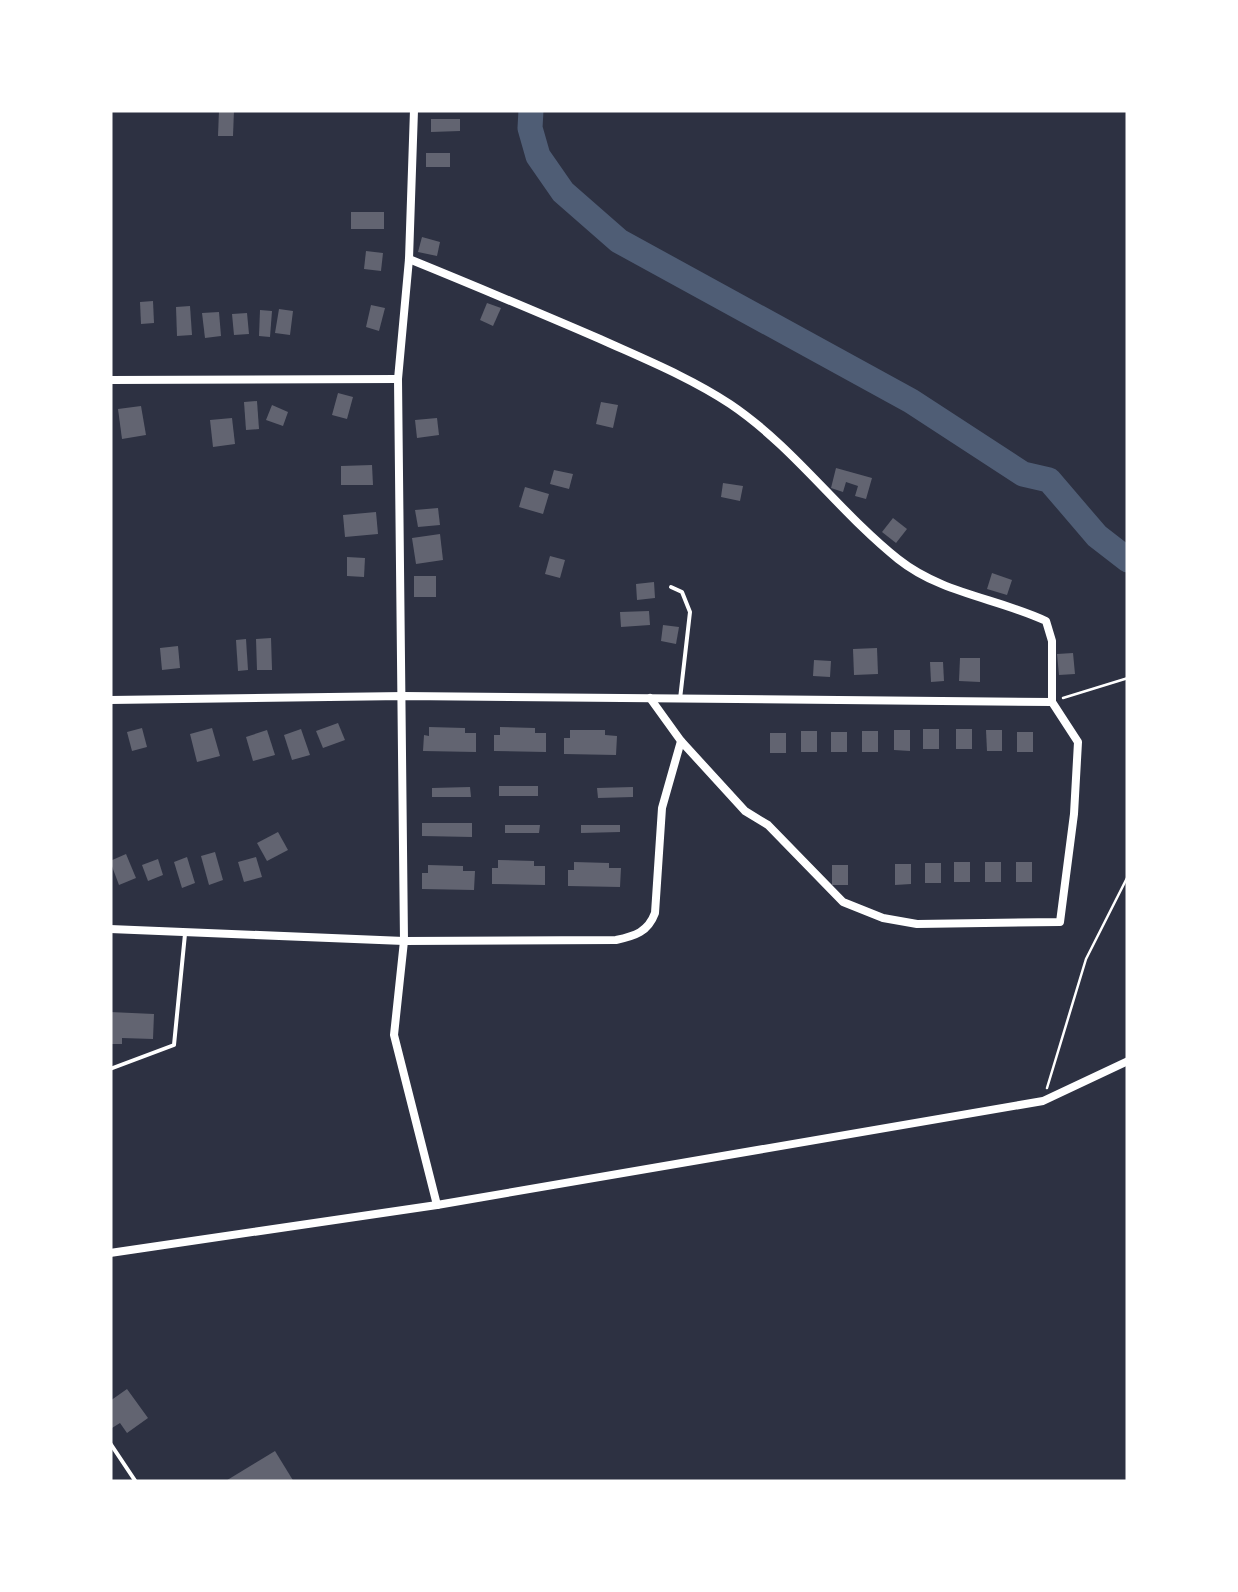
<svg xmlns="http://www.w3.org/2000/svg" width="1238" height="1592" font-family="Spectral,serif">
<style>
.lines{fill:none;stroke-linecap:round;stroke-linejoin:round}
.river{stroke:#4f5d75;stroke-width:25}
.building{fill:#626471}
.path{stroke:#fff;stroke-width:2.5}
.service{stroke:#fff;stroke-width:4}
.minor{stroke:#fff;stroke-width:8}
</style>
<rect width="100%" height="100%" fill="#2d3142"/>
<g class="lines">
<polyline class="river" points="531,110 530,128 538,156 563,192 619,241 911,401 1023,474 1049,480 1097,536 1128,560"/>
</g>
<g class="building">
<polygon points="219,110 234,110 233,136 218,136"/>
<polygon points="431,119 460,119 460,131 431,132"/>
<rect x="426" y="153" width="24" height="14"/>
<rect x="351" y="212" width="33" height="17"/>
<polygon points="422,237 440,242 437,256 418,252"/>
<polygon points="366,251 383,253 381,271 364,269"/>
<polygon points="153,301 154,323 141,324 140,302"/>
<polygon points="487,303 501,308 493,326 480,320"/>
<polygon points="371,305 385,308 379,331 366,327"/>
<polygon points="190,306 192,335 177,336 176,307"/>
<polygon points="279,309 293,311 290,335 275,333"/>
<polygon points="260,310 272,311 270,337 259,336"/>
<polygon points="219,312 221,336 205,338 202,313"/>
<polygon points="247,313 249,334 234,335 232,314"/>
<polygon points="338,393 353,397 347,419 332,415"/>
<polygon points="257,401 259,429 246,430 244,402"/>
<polygon points="601,402 618,405 613,428 596,424"/>
<polygon points="272,405 288,412 283,426 266,420"/>
<polygon points="141,406 146,435 122,439 118,409"/>
<polygon points="232,418 235,444 213,447 210,420"/>
<polygon points="437,418 439,435 417,438 415,420"/>
<polygon points="372,465 373,485 341,485 341,466"/>
<polygon points="836,468 872,478 866,499 855,496 858,486 846,482 843,492 831,488"/>
<polygon points="554,470 573,474 569,489 550,484"/>
<polygon points="723,483 743,486 740,501 721,497"/>
<polygon points="525,487 549,494 543,514 519,507"/>
<polygon points="438,508 440,525 418,527 415,510"/>
<polygon points="376,512 378,534 345,537 343,515"/>
<polygon points="893,518 907,529 896,543 882,532"/>
<polygon points="440,534 443,560 416,564 412,538"/>
<polygon points="550,556 565,560 560,578 545,574"/>
<polygon points="347,557 365,558 364,577 347,576"/>
<polygon points="992,573 1012,580 1007,595 987,589"/>
<rect x="414" y="576" width="22" height="21"/>
<polygon points="654,582 655,598 637,600 636,584"/>
<polygon points="649,611 650,625 621,627 620,612"/>
<polygon points="663,625 679,627 676,644 661,641"/>
<polygon points="271,638 272,670 257,670 256,639"/>
<polygon points="246,639 248,670 238,671 236,640"/>
<polygon points="178,646 180,668 162,670 160,648"/>
<polygon points="877,648 878,674 854,675 853,649"/>
<polygon points="1073,653 1075,674 1059,675 1057,654"/>
<polygon points="960,658 980,658 980,682 959,681"/>
<polygon points="814,660 831,661 830,677 813,676"/>
<polygon points="930,662 943,662 944,681 931,682"/>
<polygon points="338,723 345,740 323,748 316,731"/>
<polygon points="429,727 465,728 465,733 476,733 476,752 423,751 424,735 429,736"/>
<polygon points="500,727 535,728 535,733 546,733 546,752 494,751 494,735 500,735"/>
<polygon points="142,728 147,747 132,751 127,732"/>
<polygon points="212,728 220,756 197,762 190,734"/>
<polygon points="301,729 310,755 292,760 284,735"/>
<rect x="923" y="729" width="16" height="20"/>
<rect x="956" y="729" width="16" height="20"/>
<polygon points="267,730 275,755 253,761 246,737"/>
<polygon points="570,730 605,730 605,735 617,736 616,755 564,754 564,738 570,738"/>
<polygon points="894,730 910,730 910,751 894,750"/>
<polygon points="986,730 1002,730 1002,751 987,751"/>
<rect x="801" y="731" width="16" height="21"/>
<rect x="862" y="731" width="16" height="21"/>
<rect x="831" y="732" width="16" height="20"/>
<rect x="1017" y="732" width="16" height="20"/>
<rect x="770" y="733" width="16" height="20"/>
<rect x="499" y="786" width="39" height="10"/>
<polygon points="470,787 471,797 432,797 432,788"/>
<polygon points="633,787 633,797 598,798 597,788"/>
<polygon points="422,823 472,823 472,837 422,836"/>
<polygon points="505,825 540,825 539,833 505,833"/>
<polygon points="581,825 620,825 620,832 581,833"/>
<polygon points="278,832 288,850 267,861 257,843"/>
<polygon points="215,852 223,880 209,885 201,856"/>
<polygon points="126,854 136,878 119,885 110,861"/>
<polygon points="187,857 195,883 182,888 174,862"/>
<polygon points="256,857 262,877 244,882 238,862"/>
<polygon points="158,859 163,875 148,881 142,865"/>
<polygon points="498,860 534,861 534,866 545,866 545,885 492,884 492,868 498,868"/>
<polygon points="574,862 609,863 609,868 621,868 620,887 568,886 568,870 574,870"/>
<rect x="954" y="862" width="16" height="20"/>
<rect x="985" y="862" width="16" height="20"/>
<rect x="1016" y="862" width="16" height="20"/>
<rect x="925" y="863" width="16" height="20"/>
<polygon points="895,864 911,864 911,884 895,885"/>
<polygon points="428,865 463,866 463,871 475,871 474,890 422,889 422,873 428,873"/>
<rect x="832" y="865" width="16" height="20"/>
<polygon points="110,1012 154,1014 153,1039 122,1038 122,1044 110,1044"/>
<polygon points="127,1389 148,1418 127,1433 120,1423 112,1428 110,1425 110,1401"/>
<polygon points="275,1451 294,1482 224,1482"/>
</g>
<g class="lines">
<g class="path">
<polyline points="1063,698 1128,678"/>
<polyline points="1047,1088 1086,959 1128,876"/>
</g>
<g class="service">
<polyline points="671,587 682,592 690,612 680,699"/>
<polyline points="110,1069 174,1045 185,934"/>
<polyline points="110,1443 136,1482"/>
</g>
<g class="minor">
<polyline points="414,110 409,259 398,379 404,941 394,1035 437,1205"/>
<path d="M409,259C473,285 537,312 600,339C644,359 689,377 730,404C794,447 839,512 898,559C942,594 997,598 1046,621L1052,641V702L1078,742L1074,814L1060,922L917,924L883,918L843,902L768,825L745,811L681,741"/>
<polyline points="110,380 398,379"/>
<polyline points="110,700 404,696 1052,702"/>
<path d="M110,929L404,941L616,940C635,936 648,932 655,913L662,808L681,741L650,698"/>
<polyline points="110,1253 437,1205 1043,1101 1128,1061"/>
</g>
</g>
<rect width="1238" height="1592" fill="none" stroke="#ffffff" stroke-width="225"/>
</svg>
